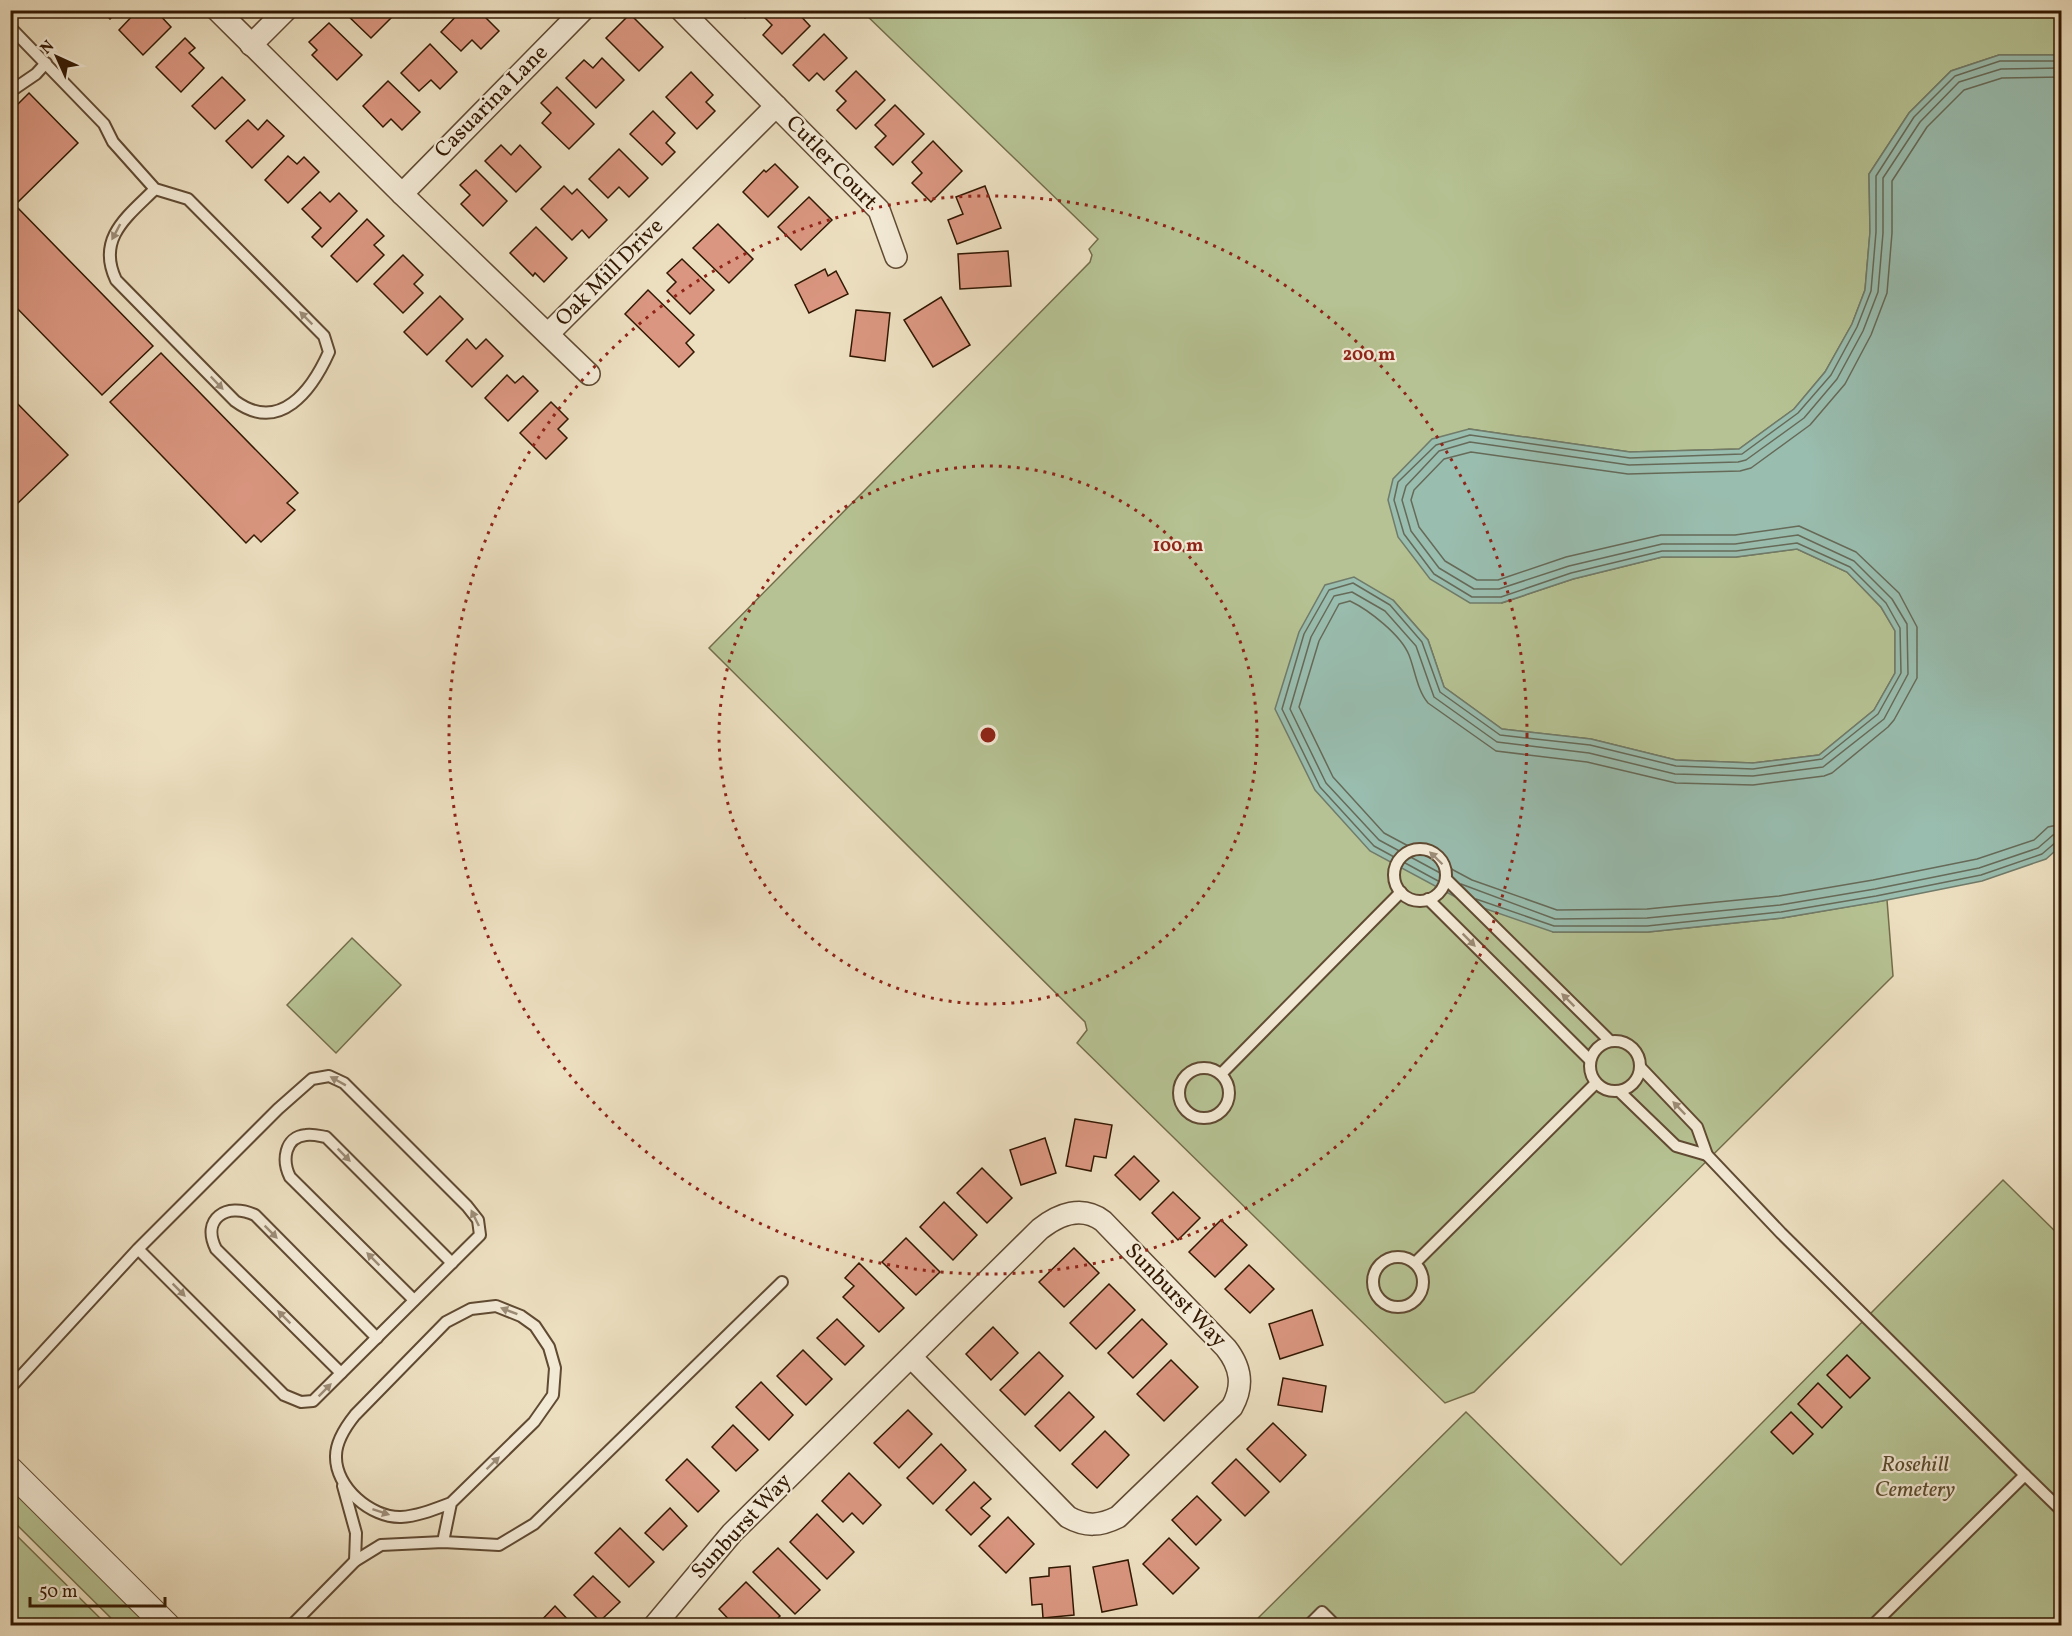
<svg xmlns="http://www.w3.org/2000/svg" width="2072" height="1636" font-family="Vollkorn,serif">
<style>
.green{fill:#b6c293;stroke:#746d4a;stroke-width:1.5}
.water{fill:#99bdaf;stroke:#707b6a;stroke-width:1.5}
.lines{fill:none;stroke-linecap:round;stroke-linejoin:round}
.shore{stroke:#666a58;stroke-width:1.5}
.building{fill:#da9680;stroke:#321802;stroke-width:1.5}
.service-casing{stroke:#604a32;stroke-width:14}
.minor-casing{stroke:#604a32;stroke-width:24}
.tertiary-casing{stroke:#604a32;stroke-width:28}
.service{stroke:#f3ead6;stroke-width:10}
.minor{stroke:#f3ead6;stroke-width:21}
.tertiary{stroke:#f3ead6;stroke-width:26}
.oneway{fill:#9c8c77}
.ring{fill:none;stroke:#8f2418;stroke-width:3;stroke-dasharray:3 6}
.labels{text-anchor:middle;dominant-baseline:central;stroke-width:4.5;stroke-linejoin:round;paint-order:stroke}
.street-label{font-size:22px;fill:#321802;stroke:#f3ead6}
.park-label{font-size:22px;font-style:italic;fill:#5a4b2e;stroke:#f3ead6}
.centre{fill:#8f2418;stroke:#f3ead6;stroke-width:3}
.ring-label{font-size:18px;text-anchor:middle;font-weight:bold;fill:#8f2418;stroke:#f3ead6;stroke-width:4.5;stroke-linejoin:round;paint-order:stroke}
</style>
<rect width="100%" height="100%" fill="#ecdfc0"/>
<filter id="stains"><feTurbulence type="fractalNoise" baseFrequency=".00333" numOctaves="4"/><feColorMatrix values="0 0 0 0 .2 0 0 0 0 .09 0 0 0 0 .02 0 0 0 .5 -.17"/></filter>
<radialGradient id="worn" r=".72"><stop offset=".6" stop-color="#630" stop-opacity="0"/><stop offset="1" stop-color="#630" stop-opacity=".3"/></radialGradient>
<g class="green">
<polygon points="862,11 2061,11 2061,55 1999,55 1951,71 1909,113 1869,174 1870,232 1865,290 1852,324 1825,372 1794,409 1739,449 1630,452 1469,429 1502,603 1573,579 1662,557 1736,557 1797,549 1847,572 1881,607 1895,630 1895,673 1874,710 1819,755 1753,763 1676,760 1591,739 1502,729 1444,687 1428,640 1393,600 1553,932 1648,932 1782,918 1887,900 1893,976 1474,1392 1445,1403 1077,1043 1087,1030 1085,1022 709,648 1090,262 1092,255 1089,249 1098,239"/>
<polygon points="352,938 401,985 336,1053 287,1005"/>
<polygon points="2003,1180 2061,1237 2061,1625 1250,1626 1466,1412 1621,1565"/>
<polygon points="10,1483 154,1625 118,1625 11,1519"/>
<polygon points="11,1530 107,1625 11,1625"/>
</g>
<polygon class="water" points="1999,55 2061,55 2062,845 2046,859 1982,881 1877,902 1782,918 1648,932 1553,932 1463,901 1370,851 1315,790 1275,709 1299,632 1325,585 1354,577 1393,600 1428,640 1444,687 1502,729 1591,739 1676,760 1753,763 1819,755 1874,710 1895,673 1895,631 1881,607 1847,572 1797,549 1736,557 1662,557 1573,579 1501,603 1470,603 1430,579 1398,537 1388,500 1393,479 1432,439 1469,429 1630,452 1739,449 1794,409 1825,372 1852,324 1865,290 1870,232 1869,174 1909,113 1951,71"/>
<g class="lines">
<g class="shore">
<path d="M2062,77L2002,78L1964,90L1927,127L1892,181V233L1887,293L1871,335L1845,384L1810,425L1751,468L1740,471L1628,474L1471,452L1444,459L1414,490L1411,500L1419,527L1445,561L1477,580H1498L1566,557L1661,535H1735L1799,526L1856,552L1899,593L1917,627V678L1894,720L1888,727L1832,773L1824,776L1753,785L1676,783L1587,762L1496,751L1428,703C1417,690 1415,670 1409,655C1401,635 1369,610 1350,601L1339,604L1319,641L1299,707L1333,777L1384,833L1472,880L1557,910L1647,909L1779,896L1873,880L1977,859L2034,840L2048,827L2062,824"/>
<polyline points="1442,874 1379,840 1326,783 1290,709 1311,637 1334,596 1352,592 1385,611 1416,646 1434,697 1497,742 1589,753 1675,774 1753,776 1823,767 1884,719 1908,674 1907,624 1892,599 1854,561 1798,535 1735,544 1662,544 1569,566 1499,589 1474,589 1439,568 1411,531 1402,500 1406,486 1439,451 1470,442 1629,465 1738,462 1746,460 1804,418 1837,379 1863,331 1878,292 1883,233 1883,178 1920,122 1959,82 2001,69 2062,68"/>
<polyline points="1440,882 1374,846 1320,787 1282,709 1304,634 1329,590 1353,583 1390,605 1422,642 1440,692 1500,735 1590,745 1676,766 1753,769 1822,759 1878,714 1901,673 1900,628 1886,603 1850,567 1797,543 1736,551 1662,551 1571,573 1501,597 1472,597 1434,574 1404,534 1394,500 1398,482 1436,445 1470,435 1630,458 1742,454 1798,413 1831,375 1857,327 1871,291 1876,232 1876,176 1914,117 1955,76 2000,61 2062,61"/>
<polyline points="1461,884 1555,919 1647,918 1780,905 1875,889 1979,868 2038,848 2053,835 2062,833"/>
<polyline points="1476,899 1554,926 1647,926 1781,912 1876,896 1981,875 2042,854 2056,842 2062,841"/>
</g>
</g>
<g class="building">
<polygon points="101,10 119,10 110,19"/>
<polygon points="138,10 155,10 171,27 143,55 119,30"/>
<polygon points="348,10 389,10 394,15 371,38 345,13"/>
<polygon points="462,10 478,10 499,31 481,49 472,40 461,51 441,32"/>
<polygon points="738,10 753,10 745,18"/>
<polygon points="766,10 795,10 810,26 782,54 763,35 772,25 762,15"/>
<polygon points="630,14 663,47 639,71 606,38"/>
<polygon points="329,23 362,55 337,80 312,55 317,50 309,42"/>
<polygon points="824,34 847,58 824,80 817,73 809,81 793,65"/>
<polygon points="185,38 195,48 189,53 204,68 181,92 156,67"/>
<polygon points="430,44 457,72 440,89 431,80 419,91 401,73"/>
<polygon points="602,58 624,80 596,108 566,78 584,60 593,68"/>
<polygon points="856,71 885,100 856,129 837,110 846,101 836,91"/>
<polygon points="691,72 713,95 706,102 715,111 697,129 666,97"/>
<polygon points="222,77 245,100 215,129 192,106"/>
<polygon points="388,81 420,112 402,130 391,119 383,127 363,106"/>
<polygon points="557,87 594,124 569,149 542,123 551,113 541,103"/>
<polygon points="29,93 78,143 15,205 153,346 102,395 10,301 10,112"/>
<polygon points="895,105 924,134 893,165 875,147 886,136 875,125"/>
<polygon points="653,111 675,133 666,143 675,152 662,165 630,134"/>
<polygon points="248,120 258,130 267,120 284,136 252,168 226,141"/>
<polygon points="933,141 962,171 931,202 912,183 922,173 912,162"/>
<polygon points="501,145 511,155 520,145 541,167 516,192 485,161"/>
<polygon points="619,149 648,178 629,197 619,187 608,198 589,179"/>
<polygon points="288,156 297,164 304,157 319,172 288,203 265,180"/>
<polygon points="775,164 798,187 768,217 743,192 764,170 766,172"/>
<polygon points="476,170 507,201 483,226 461,204 470,195 460,185"/>
<polygon points="564,186 572,194 577,189 607,220 589,238 582,230 572,240 541,209"/>
<polygon points="985,186 1001,228 957,244 948,220 963,214 956,197"/>
<polygon points="320,192 330,202 339,193 357,211 322,247 312,237 321,228 302,209"/>
<polygon points="809,197 832,220 801,250 778,227"/>
<polygon points="367,219 384,236 374,245 384,255 357,282 331,256"/>
<polygon points="718,224 753,259 729,283 693,248"/>
<polygon points="536,227 567,258 544,282 535,273 533,276 510,253"/>
<polygon points="1008,251 1011,286 960,289 958,254"/>
<polygon points="403,255 423,275 414,284 423,293 403,313 374,284"/>
<polygon points="682,259 714,290 690,314 667,291 676,282 667,273"/>
<polygon points="825,269 828,276 836,271 848,294 809,313 795,285"/>
<polygon points="648,290 694,335 686,343 694,352 679,367 625,314"/>
<polygon points="440,296 463,319 427,355 404,332"/>
<polygon points="941,297 970,345 933,367 904,320"/>
<polygon points="856,310 890,313 885,361 850,356"/>
<polygon points="467,339 476,349 486,339 503,356 472,387 446,361"/>
<polygon points="161,353 298,493 287,503 295,510 261,542 254,535 246,543 110,402"/>
<polygon points="507,375 515,383 523,376 538,391 508,421 485,398"/>
<polygon points="10,396 68,455 18,503 10,495"/>
<polygon points="551,402 568,419 558,429 567,438 546,459 520,433"/>
<polygon points="1075,1119 1112,1125 1106,1158 1094,1156 1091,1171 1066,1166"/>
<polygon points="1045,1138 1056,1173 1021,1185 1010,1150"/>
<polygon points="1134,1156 1159,1181 1140,1200 1115,1175"/>
<polygon points="982,1168 1012,1198 987,1223 957,1193"/>
<polygon points="1173,1192 1200,1218 1178,1240 1152,1213"/>
<polygon points="944,1202 977,1235 953,1260 920,1227"/>
<polygon points="1221,1220 1247,1245 1215,1277 1189,1252"/>
<polygon points="906,1238 940,1272 916,1295 882,1262"/>
<polygon points="1074,1248 1099,1273 1064,1307 1039,1282"/>
<polygon points="859,1263 904,1308 879,1332 843,1297 854,1286 845,1278"/>
<polygon points="1249,1265 1274,1289 1250,1313 1225,1289"/>
<polygon points="1109,1284 1135,1310 1096,1349 1070,1323"/>
<polygon points="1312,1310 1323,1345 1280,1359 1269,1324"/>
<polygon points="837,1319 864,1346 845,1365 817,1338"/>
<polygon points="1142,1319 1167,1344 1133,1378 1108,1353"/>
<polygon points="993,1327 1018,1353 991,1380 966,1354"/>
<polygon points="803,1350 832,1379 806,1405 777,1376"/>
<polygon points="1039,1352 1063,1376 1025,1415 1000,1390"/>
<polygon points="1847,1355 1870,1378 1850,1398 1827,1375"/>
<polygon points="1171,1360 1198,1387 1164,1421 1137,1394"/>
<polygon points="1283,1378 1326,1386 1322,1412 1278,1405"/>
<polygon points="761,1382 793,1415 769,1440 736,1407"/>
<polygon points="1818,1383 1842,1407 1822,1428 1798,1404"/>
<polygon points="1069,1392 1094,1417 1060,1451 1035,1426"/>
<polygon points="908,1410 932,1434 899,1468 874,1443"/>
<polygon points="1791,1412 1813,1434 1793,1454 1771,1432"/>
<polygon points="1273,1423 1306,1455 1280,1482 1247,1449"/>
<polygon points="733,1425 758,1450 736,1471 712,1447"/>
<polygon points="1105,1431 1129,1455 1097,1488 1072,1464"/>
<polygon points="941,1444 966,1470 933,1504 907,1478"/>
<polygon points="687,1459 719,1491 698,1512 666,1480"/>
<polygon points="1236,1459 1269,1492 1245,1516 1212,1483"/>
<polygon points="849,1473 881,1505 863,1524 852,1513 843,1522 822,1501"/>
<polygon points="974,1482 991,1499 981,1508 990,1516 971,1535 946,1510"/>
<polygon points="1197,1496 1221,1520 1196,1545 1172,1520"/>
<polygon points="670,1508 687,1526 663,1550 645,1533"/>
<polygon points="817,1514 854,1552 827,1579 790,1542"/>
<polygon points="1008,1517 1034,1544 1006,1573 979,1546"/>
<polygon points="620,1528 654,1562 629,1587 595,1553"/>
<polygon points="1169,1538 1199,1568 1173,1594 1143,1564"/>
<polygon points="778,1548 820,1590 795,1614 753,1572"/>
<polygon points="1128,1560 1137,1605 1102,1612 1093,1567"/>
<polygon points="1070,1566 1074,1615 1043,1618 1042,1604 1032,1605 1030,1578 1049,1576 1049,1568"/>
<polygon points="593,1576 620,1602 600,1621 574,1595"/>
<polygon points="746,1582 780,1616 770,1626 735,1626 719,1609"/>
<polygon points="555,1606 574,1626 536,1626"/>
</g>
<g class="lines">
<defs>
<g id="service">
<path d="M10,27L104,124L113,142L155,189L188,199L324,336L329,352C312,390 280,434 235,401L116,280C96,238 128,216 155,189"/>
<polyline points="14,89 36,74 46,63"/>
<circle cx="1420" cy="875" r="26"/>
<polyline points="1446,879 1610,1041"/>
<polyline points="1428,899 1590,1060"/>
<circle cx="1615" cy="1066" r="25"/>
<polyline points="1640,1067 1697,1127 1707,1155 1781,1233 2025,1475"/>
<circle cx="1204" cy="1093" r="25"/>
<polyline points="1221,1074 1401,892"/>
<polyline points="1619,1091 1676,1146 1707,1155"/>
<circle cx="1398" cy="1282" r="25"/>
<polyline points="1415,1263 1596,1083"/>
<path d="M414,1300L290,1177C282,1161 284,1137 306,1135C313,1134 320,1136 326,1137L452,1263"/>
<path d="M341,1373L216,1249C201,1219 226,1202 255,1215L377,1338"/>
<polyline points="10,1388 138,1249 278,1109 312,1079 329,1076 344,1083 467,1206 478,1220 480,1235 313,1401 301,1402 284,1395 138,1249"/>
<polyline points="343,1486 356,1533 355,1561"/>
<path d="M443,1542L451,1503L534,1422L553,1395L555,1368L549,1347L535,1326L521,1316L496,1306L471,1309L446,1322L355,1415C347,1425 336,1442 336,1456C335,1487 371,1518 401,1517C418,1516 435,1509 451,1503"/>
<polyline points="291,1626 355,1561 381,1545 443,1542 499,1545 534,1524 782,1282"/>
<polyline points="1308,1626 1322,1612 1336,1626"/>
<polyline points="1872,1626 2025,1475 2062,1511"/>
</g>
<g id="minor">
<polyline points="217,10 402,194 589,374"/>
<polyline points="681,10 879,210 896,257"/>
<polyline points="251,45 286,10"/>
<polyline points="402,194 583,10"/>
<polyline points="548,334 776,106"/>
<path d="M654,1626L732,1533L1040,1229C1059,1214 1082,1205 1103,1221L1226,1348C1241,1367 1244,1386 1232,1407L1118,1517C1100,1526 1086,1527 1068,1517L912,1358"/>
</g>
<polyline id="tertiary" points="10,1470 167,1626"/>
</defs>
<use href="#service" class="service-casing"/>
<use href="#minor" class="minor-casing"/>
<use href="#tertiary" class="tertiary-casing"/>
<use href="#service" class="service"/>
<use href="#minor" class="minor"/>
<use href="#tertiary" class="tertiary"/>
</g>
<defs><path id="oneway-solid" d="M-6-.8H1V-3.2L6.5 0L1 3.2V.8H-6Z" transform="scale(1.5)"/></defs>
<g class="oneway">
<use href="#oneway-solid" transform="translate(116 232) rotate(118)"/>
<use href="#oneway-solid" transform="translate(306 318) rotate(-135)"/>
<use href="#oneway-solid" transform="translate(217 383) rotate(46)"/>
<use href="#oneway-solid" transform="translate(1436 858) rotate(-136)"/>
<use href="#oneway-solid" transform="translate(1469 940) rotate(45)"/>
<use href="#oneway-solid" transform="translate(1568 1000) rotate(-135)"/>
<use href="#oneway-solid" transform="translate(338 1081) rotate(-151)"/>
<use href="#oneway-solid" transform="translate(1679 1108) rotate(-134)"/>
<use href="#oneway-solid" transform="translate(344 1155) rotate(45)"/>
<use href="#oneway-solid" transform="translate(475 1218) rotate(-116)"/>
<use href="#oneway-solid" transform="translate(271 1232) rotate(45)"/>
<use href="#oneway-solid" transform="translate(373 1259) rotate(-135)"/>
<use href="#oneway-solid" transform="translate(179 1290) rotate(45)"/>
<use href="#oneway-solid" transform="translate(509 1311) rotate(-159)"/>
<use href="#oneway-solid" transform="translate(284 1317) rotate(-135)"/>
<use href="#oneway-solid" transform="translate(325 1390) rotate(-45)"/>
<use href="#oneway-solid" transform="translate(493 1463) rotate(-44)"/>
<use href="#oneway-solid" transform="translate(381 1512) rotate(18)"/>
</g>
<g class="ring">
<circle cx="988" cy="735" r="269"/>
<circle cx="988" cy="735" r="539"/>
</g>
<g class="labels">
<g class="street-label">
<text transform="translate(492 102) rotate(-45)">Casuarina Lane</text>
<text transform="translate(831 163) rotate(46)">Cutler Court</text>
<text transform="translate(610 273) rotate(-45)">Oak Mill Drive</text>
<text transform="translate(1175 1296) rotate(46)">Sunburst Way</text>
<text transform="translate(742 1527) rotate(-47)">Sunburst Way</text>
</g>
<g class="park-label">
<text x="1915" y="1465">Rosehill<tspan x="1915" dy="25">Cemetery</tspan></text>
</g>
</g>
<circle cx="988" cy="735" r="9" class="centre"/>
<g class="ring-label">
<text x="1369" y="360">200 m</text>
<text x="1178" y="551">100 m</text>
</g>
<rect width="2072" height="1636" fill="none" stroke="#ecdfc0" stroke-width="36"/>
<rect x="12" y="12" width="2048" height="1612" fill="none" stroke="#321802" stroke-width="3"/>
<rect x="18" y="18" width="2036" height="1600" fill="none" stroke="#321802" stroke-width="1.5"/>
<g transform="translate(57 57) rotate(315)" stroke="#f3ead6" stroke-width="4.5" paint-order="stroke">
<path d="M0-4.5L10 22L0 15L-10 22Z" fill="#321802"/>
<text y="-9" font-size="16" font-weight="bold" text-anchor="middle" fill="#321802">N</text>
</g>
<path d="M30 1597v9h135v-9" fill="none" stroke="#321802" stroke-width="3"/>
<text x="39" y="1597" font-size="18" fill="#321802" stroke="#f3ead6" stroke-width="4.5" paint-order="stroke">50 m</text>
<rect width="100%" height="100%" filter="url(#stains)"/>
<rect width="100%" height="100%" fill="url(#worn)"/>
</svg>
